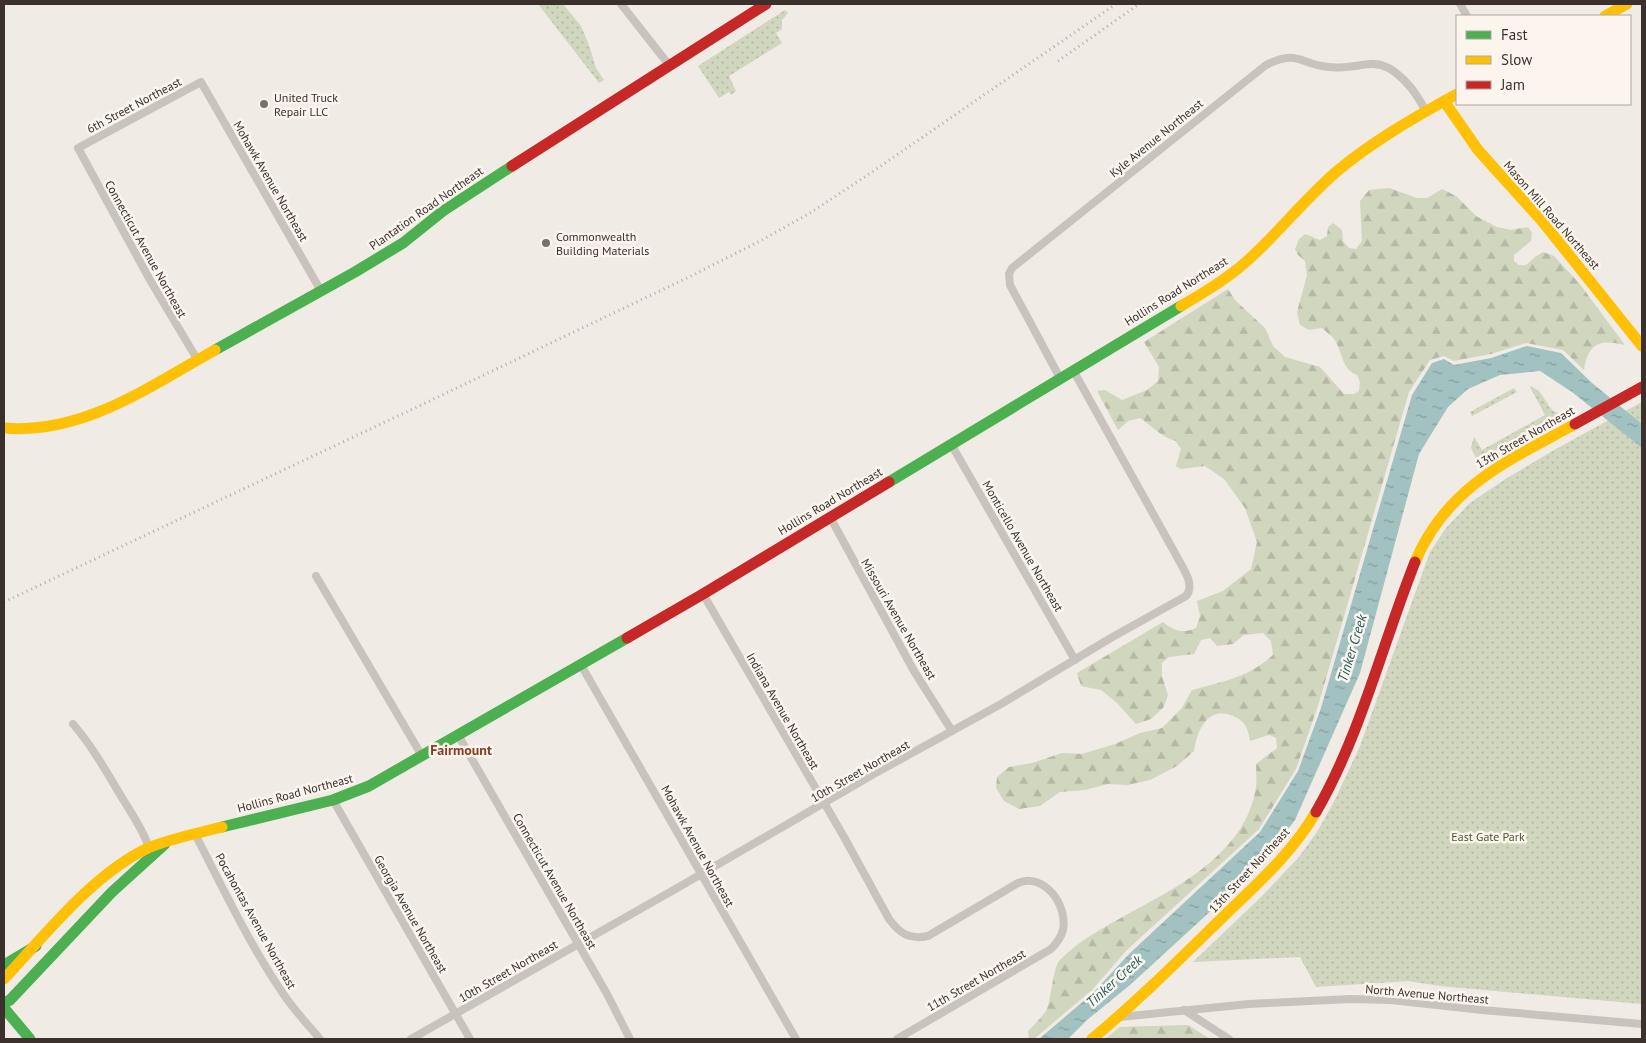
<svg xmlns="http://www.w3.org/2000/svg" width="1646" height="1043" font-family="'PT Sans',sans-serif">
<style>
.grass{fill:url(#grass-dots)}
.forest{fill:url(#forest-firs)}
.water{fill:url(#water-ripples)}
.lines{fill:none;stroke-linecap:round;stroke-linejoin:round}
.street{stroke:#c9c3be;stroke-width:8}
.fast{stroke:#4caf50;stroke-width:11}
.slow{stroke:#ffc107;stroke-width:11}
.jam{stroke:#c62828;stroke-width:11}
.rail{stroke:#b1aca8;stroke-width:3;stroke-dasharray:1 4;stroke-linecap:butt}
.poi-dot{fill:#7a716c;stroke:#fbf5ee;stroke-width:2}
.labels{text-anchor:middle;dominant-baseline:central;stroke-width:5;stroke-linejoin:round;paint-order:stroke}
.poi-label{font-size:12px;fill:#3b302b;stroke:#fbf5ee;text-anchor:start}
.street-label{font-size:12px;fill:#3b302b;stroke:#fbf5ee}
.park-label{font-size:12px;fill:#4a5a2e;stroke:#fbf5ee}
.water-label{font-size:14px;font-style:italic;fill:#1f5a5e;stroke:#fbf5ee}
.neighbourhood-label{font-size:14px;font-weight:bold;fill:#8c3b22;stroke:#fbf5ee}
</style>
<defs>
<pattern id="grass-dots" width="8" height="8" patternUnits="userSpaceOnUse" patternTransform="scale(1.25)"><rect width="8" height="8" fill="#d1d6bf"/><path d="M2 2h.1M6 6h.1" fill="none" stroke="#b4b8a4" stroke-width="1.8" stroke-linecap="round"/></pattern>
<pattern id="forest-firs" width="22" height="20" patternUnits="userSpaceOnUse" patternTransform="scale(1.25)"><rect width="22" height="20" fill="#d1d6bf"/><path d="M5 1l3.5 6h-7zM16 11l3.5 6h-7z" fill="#b4b8a4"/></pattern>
<pattern id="water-ripples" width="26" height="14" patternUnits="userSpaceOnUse" patternTransform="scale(1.25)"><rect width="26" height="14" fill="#a1c2c1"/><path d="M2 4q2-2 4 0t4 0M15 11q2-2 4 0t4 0" fill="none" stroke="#849e9d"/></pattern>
</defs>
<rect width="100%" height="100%" fill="#f0ebe5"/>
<g class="grass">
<polygon points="538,4 563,4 581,26 589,45 596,68 604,80 599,83"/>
<polygon points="785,10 788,13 782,20 782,29 776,33 782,43 729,76 736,91 731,95 729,92 719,98 698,66"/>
<polygon points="1531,386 1539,391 1552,410 1564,416 1522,440 1481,467 1471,448 1474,437 1482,450 1545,415 1530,387"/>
<polygon points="1514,388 1517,392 1472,416 1470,412"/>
<polygon points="1642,402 1642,1004 1440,986 1408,981 1316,987 1300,957 1193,962 1261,897 1299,857 1317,832 1335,800 1360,746 1430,552 1446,528 1470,503 1504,480 1554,450"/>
</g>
<g class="forest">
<path d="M1389,188L1417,198H1427L1442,189L1456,196L1476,216L1497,227L1511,230L1528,227L1532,233L1531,241L1514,255V261L1519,265H1526L1535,257L1543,252L1554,256L1579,283L1625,345C1600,339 1588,343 1584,370L1563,350L1526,343L1491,354L1454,361L1444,356L1430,360L1409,392L1318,706L1296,769L1259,829L1126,951L1092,990L1034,1039H1029L1028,1031C1034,1025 1041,1018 1046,1011C1052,999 1052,969 1060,960C1078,941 1103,928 1126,915C1178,887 1246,853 1256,787C1257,779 1256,771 1256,764L1277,748L1276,738L1269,735L1250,741C1249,736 1248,729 1245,725C1236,713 1215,708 1205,722C1198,731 1196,740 1194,751L1177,766L1150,780L1128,785L1108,784L1085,790L1060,792L1040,806L1019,809L1004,801L996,788L997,777L1009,767L1032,763L1062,753L1082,754L1115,744L1140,733L1162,728L1182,708L1192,690C1224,681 1247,678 1273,655L1271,641L1263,633L1244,635L1233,644L1217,646L1210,638L1201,640L1194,654L1169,657L1162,663V676L1168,695L1163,708L1151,719L1136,724L1117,703L1101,690L1081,686L1077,673L1163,622C1174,631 1183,634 1196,628L1200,616L1197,601L1223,591L1251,569L1257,542L1245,508L1224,479L1205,466L1181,469L1176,466L1181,449L1176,441C1161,437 1152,426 1140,418L1128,421L1118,430L1097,391L1105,390L1122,400L1147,390L1158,381L1159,367L1144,342L1228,289L1235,300L1265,328L1273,346L1285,357L1320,367L1344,394H1354L1359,391L1360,382L1357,375C1341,369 1343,352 1334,339C1331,335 1326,332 1322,328L1309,330L1300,325L1297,312L1307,275L1305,261L1298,255L1295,249L1299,239L1305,234L1320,240L1327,236L1328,227L1333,223L1342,230L1343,241L1349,248L1356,249L1362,241L1360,201L1369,190Z"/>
<polygon points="1188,1025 1210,1039 1105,1039 1120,1027"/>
</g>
<polygon class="water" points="1527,346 1561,353 1592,383 1642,424 1642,448 1572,392 1540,371 1500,375 1468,389 1448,407 1419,454 1360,673 1295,820 1265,859 1202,919 1130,985 1087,1020 1068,1039 1039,1039 1093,993 1129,954 1260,832 1298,771 1321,708 1412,395 1432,363 1444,359 1454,365 1491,358"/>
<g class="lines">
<g class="street">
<polyline points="621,4 669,65"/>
<polyline points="1460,4 1467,16"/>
<polyline points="197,359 150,280 78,148 201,82 321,291"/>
<path d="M1060,378L1010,285L1009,274L1012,268L1266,65C1299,49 1298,64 1329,67C1343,69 1357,65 1371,64C1395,62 1417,93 1426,112"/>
<polyline points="951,444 1075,660"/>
<polyline points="830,517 914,671 952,731"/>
<polyline points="316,576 422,756"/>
<path d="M703,594L844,837L889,919C900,934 910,940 928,936L1018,883C1044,872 1068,905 1063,930C1061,938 1056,944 1051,949L897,1039"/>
<polyline points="581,665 796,1039"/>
<path d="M73,724C92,746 106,771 121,796C131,813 143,829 149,848"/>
<polyline points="458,735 607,994 630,1039"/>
<polyline points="333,800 470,1039"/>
<path d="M195,834C223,888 249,944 284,995C295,1011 308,1025 320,1039"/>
<polyline points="1184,1010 1229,1039"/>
<polyline points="1120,1017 1249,1004 1350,999 1391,1000 1482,1010 1642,1024"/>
<path d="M411,1039L679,887L872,775L1001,704L1109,639L1186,596C1196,585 1182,567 1176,555L1073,370"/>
</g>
<g class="fast">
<polyline points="215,350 355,272 403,243 443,211 512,166"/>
<polyline points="889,482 1181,306"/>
<polyline points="222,827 333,800 369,786 627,638"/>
<polyline points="4,965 36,946"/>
<polyline points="4,1003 10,1000 112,892 165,844"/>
<polyline points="4,1008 30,1039"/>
</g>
<g class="slow">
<polyline points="1605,16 1627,4"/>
<polyline points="1444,101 1478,150 1542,221 1642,346"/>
<path d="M1181,306C1203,293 1227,279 1247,261C1278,233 1304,200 1336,172C1373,141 1415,117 1457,94"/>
<path d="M4,428C82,435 149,387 215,350"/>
<path d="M1415,562C1447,486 1508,461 1575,424"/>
<path d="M4,979C45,935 93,874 148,848C169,839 199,833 222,827"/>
<path d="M1092,1039C1139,1000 1182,957 1225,915C1258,883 1293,852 1316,812"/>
</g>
<g class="jam">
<polyline points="512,166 766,4"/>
<polyline points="1575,424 1642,387"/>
<polyline points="627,638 703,594 889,482"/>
<path d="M1316,812C1361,734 1382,645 1415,562"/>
</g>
<g class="rail">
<polyline points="1058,61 1139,4"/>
<polyline points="4,602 419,406 691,276 760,241 810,213 872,172 1116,4"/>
</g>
</g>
<g class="poi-dot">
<circle cx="264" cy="104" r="5"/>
<circle cx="546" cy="243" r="5"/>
</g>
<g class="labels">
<g class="poi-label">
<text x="274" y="97">United Truck<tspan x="274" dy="14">Repair LLC</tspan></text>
<text x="556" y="236">Commonwealth<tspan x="556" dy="14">Building Materials</tspan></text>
</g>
<g class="street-label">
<text transform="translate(134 105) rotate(-28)">6th Street Northeast</text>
<text transform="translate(1156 138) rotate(-39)">Kyle Avenue Northeast</text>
<text transform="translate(271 181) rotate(60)">Mohawk Avenue Northeast</text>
<text transform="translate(426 208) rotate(-35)">Plantation Road Northeast</text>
<text transform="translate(1552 215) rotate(49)">Mason Mill Road Northeast</text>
<text transform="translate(146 249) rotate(61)">Connecticut Avenue Northeast</text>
<text transform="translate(1176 291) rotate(-32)">Hollins Road Northeast</text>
<text transform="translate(1525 437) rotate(-30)">13th Street Northeast</text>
<text transform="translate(830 501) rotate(-31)">Hollins Road Northeast</text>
<text transform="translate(1023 546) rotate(60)">Monticello Avenue Northeast</text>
<text transform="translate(899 619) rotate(60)">Missouri Avenue Northeast</text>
<text transform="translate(783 711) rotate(60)">Indiana Avenue Northeast</text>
<text transform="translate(860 771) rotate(-30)">10th Street Northeast</text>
<text transform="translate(295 793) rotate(-15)">Hollins Road Northeast</text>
<text transform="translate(698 846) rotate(61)">Mohawk Avenue Northeast</text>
<text transform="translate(1249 870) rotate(-47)">13th Street Northeast</text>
<text transform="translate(555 881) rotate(60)">Connecticut Avenue Northeast</text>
<text transform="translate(411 914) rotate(60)">Georgia Avenue Northeast</text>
<text transform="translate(256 921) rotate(61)">Pocahontas Avenue Northeast</text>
<text transform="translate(508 971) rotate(-30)">10th Street Northeast</text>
<text transform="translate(976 980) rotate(-30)">11th Street Northeast</text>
<text transform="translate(1427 994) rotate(5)">North Avenue Northeast</text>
</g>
<g class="park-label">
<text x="1488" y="836">East Gate Park</text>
</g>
<g class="water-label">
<text transform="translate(1352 648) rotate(-73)">Tinker Creek</text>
<text transform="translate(1114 981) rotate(-42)">Tinker Creek</text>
</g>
<g class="neighbourhood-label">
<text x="461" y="750">Fairmount</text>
</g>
</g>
<rect width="1646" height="1043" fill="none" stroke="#3b302b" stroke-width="10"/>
<rect x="1456" y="15" width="175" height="90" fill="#fbf5ee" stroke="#aea6a0"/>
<rect x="1466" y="31" width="25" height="8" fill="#4caf50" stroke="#aea6a0"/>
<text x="1501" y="40" font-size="15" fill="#3b302b">Fast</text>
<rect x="1466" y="56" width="25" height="8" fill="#ffc107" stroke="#aea6a0"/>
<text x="1501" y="65" font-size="15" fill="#3b302b">Slow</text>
<rect x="1466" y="81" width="25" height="8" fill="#c62828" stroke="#aea6a0"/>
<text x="1501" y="90" font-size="15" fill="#3b302b">Jam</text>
</svg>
